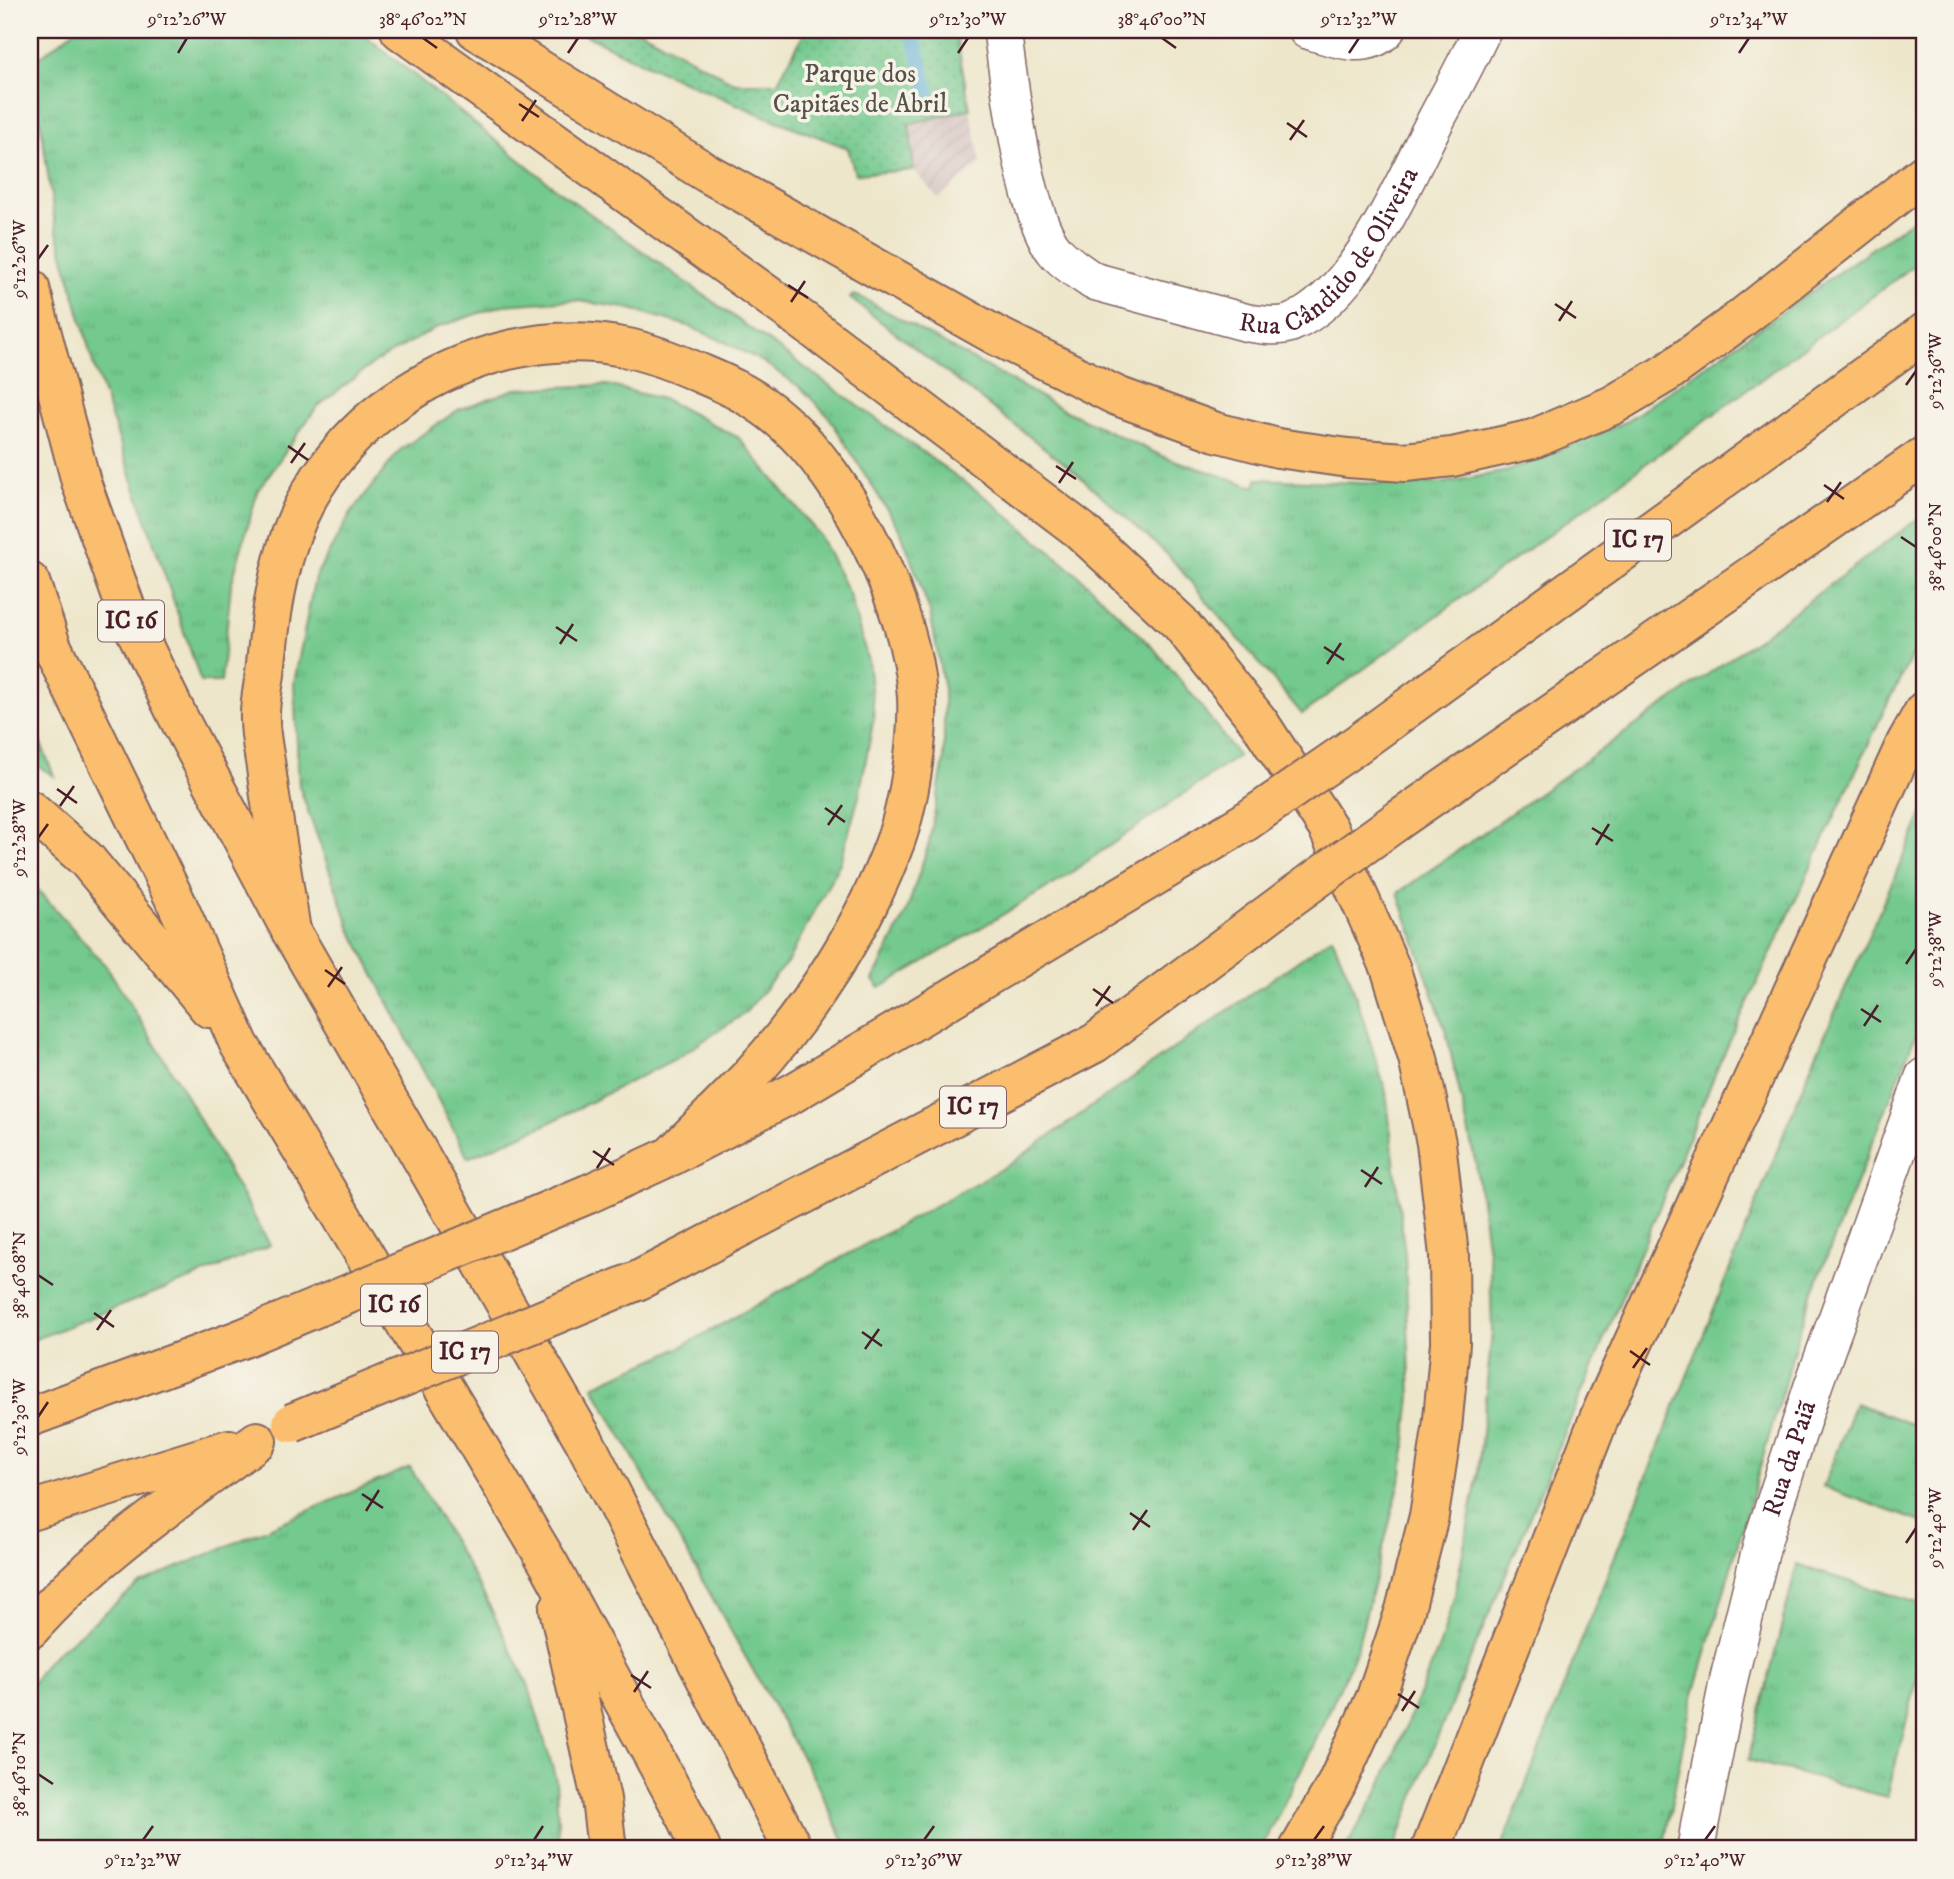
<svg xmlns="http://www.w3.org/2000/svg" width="1954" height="1879" font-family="'IM FELL DW Pica',serif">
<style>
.industrial{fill:url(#industrial-furrows)}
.grass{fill:url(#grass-tufts);stroke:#5e745c;stroke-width:2}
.park{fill:url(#park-dots);stroke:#5e745c;stroke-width:2}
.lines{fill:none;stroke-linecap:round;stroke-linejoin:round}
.stream{stroke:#5cadd7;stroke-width:14}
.street-casing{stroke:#836563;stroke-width:40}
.highway-casing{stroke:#836563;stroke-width:42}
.street{stroke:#fff;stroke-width:37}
.highway{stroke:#fbbe6e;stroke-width:38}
.highway-bridge-casing{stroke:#836563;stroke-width:42;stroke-linecap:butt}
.highway-bridge{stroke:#fbbe6e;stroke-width:38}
.ticks{fill:none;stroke:#4a1f2b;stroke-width:2.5}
.labels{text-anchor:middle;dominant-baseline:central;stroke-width:7;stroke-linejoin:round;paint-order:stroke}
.shield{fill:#f7f3e8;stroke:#7e5f64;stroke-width:2}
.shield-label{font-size:24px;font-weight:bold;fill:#4a1f2b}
.park-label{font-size:26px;fill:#565249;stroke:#f7f3e8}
.street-label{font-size:26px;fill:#4a1f2b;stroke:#f7f3e8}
.neatline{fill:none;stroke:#4a1f2b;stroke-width:2.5}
.ticks-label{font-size:18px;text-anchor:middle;fill:#4a1f2b}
</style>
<defs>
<pattern id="industrial-furrows" width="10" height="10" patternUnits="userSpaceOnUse" patternTransform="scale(1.75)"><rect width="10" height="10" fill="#d2bfbf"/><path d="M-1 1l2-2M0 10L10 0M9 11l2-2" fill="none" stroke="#b6a4a4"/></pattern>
<pattern id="grass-tufts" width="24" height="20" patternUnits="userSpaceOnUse" patternTransform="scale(1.75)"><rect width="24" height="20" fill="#73c98e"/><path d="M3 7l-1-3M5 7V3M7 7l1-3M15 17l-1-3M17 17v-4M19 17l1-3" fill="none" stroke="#65ac7b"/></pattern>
<pattern id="park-dots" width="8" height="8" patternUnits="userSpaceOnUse" patternTransform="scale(1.75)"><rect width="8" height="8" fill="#73c98e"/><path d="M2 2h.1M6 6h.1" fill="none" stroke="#65ac7b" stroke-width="1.8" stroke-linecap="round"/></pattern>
</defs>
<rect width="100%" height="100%" fill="#f7f3e8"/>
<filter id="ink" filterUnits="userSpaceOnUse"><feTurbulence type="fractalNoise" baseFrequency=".0143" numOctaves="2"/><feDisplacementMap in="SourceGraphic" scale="14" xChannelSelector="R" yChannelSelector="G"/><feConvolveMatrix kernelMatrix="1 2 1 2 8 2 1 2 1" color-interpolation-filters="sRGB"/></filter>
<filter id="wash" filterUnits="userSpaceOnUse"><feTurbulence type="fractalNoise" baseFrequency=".00686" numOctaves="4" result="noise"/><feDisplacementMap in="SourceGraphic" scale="28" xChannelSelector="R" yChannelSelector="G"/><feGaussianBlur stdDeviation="1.57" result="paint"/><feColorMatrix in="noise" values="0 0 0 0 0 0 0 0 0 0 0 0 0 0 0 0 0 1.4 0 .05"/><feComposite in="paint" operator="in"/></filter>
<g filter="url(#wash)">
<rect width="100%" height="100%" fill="#ede6ca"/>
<polygon class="industrial" points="970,109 981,163 938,198 914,170 909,124"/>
<g class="grass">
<polygon points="75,30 358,30 560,192 988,499 1079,576 1156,651 1194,697 1238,756 1062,879 880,988 873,980 906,913 929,843 944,761 944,689 930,612 901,532 829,417 801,388 763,362 725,342 688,326 631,309 573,300 503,305 438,327 375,362 317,407 258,490 231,585 221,682 201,682 93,363 55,224 32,63"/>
<polygon points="1924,212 1924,258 1736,398 1302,714 1169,556 1074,471 850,298 854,295 864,299 1068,412 1162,456 1255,487 1257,479 1389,484 1443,483 1508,471 1627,421"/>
<polygon points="606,385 666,400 739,438 783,491 820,536 850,596 868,661 874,717 859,796 840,863 788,961 745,1013 679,1057 545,1125 468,1158 351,930 299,786 294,683 315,577 351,513 400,450 458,410 515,389"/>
<polygon points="1924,514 1924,633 1888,702 1721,1060 1435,1743 1394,1849 1345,1849 1380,1788 1440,1645 1455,1594 1478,1473 1492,1332 1490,1266 1476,1165 1446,1032 1398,893 1762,636"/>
<polygon points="30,717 54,776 30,761"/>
<polygon points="1924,810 1924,1014 1807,1306 1690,1708 1663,1849 1501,1849 1583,1636 1809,1071"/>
<polygon points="30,881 107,967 179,1083 270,1245 203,1274 30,1341"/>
<polygon points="1332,937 1351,981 1386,1092 1405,1255 1411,1397 1402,1474 1356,1652 1314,1744 1261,1849 848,1849 816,1782 593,1386 679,1348 1010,1164"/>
<polygon points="1855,1403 1924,1429 1924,1523 1823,1487"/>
<polygon points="410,1467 485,1597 528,1684 556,1780 559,1849 30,1849 30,1687 46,1662 139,1584"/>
<polygon points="1797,1565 1924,1605 1924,1653 1887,1797 1748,1760"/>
</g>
<polygon class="park" points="576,30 639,30 735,83 777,83 806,30 955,30 970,109 909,124 914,170 855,174 848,148 764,116 642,63"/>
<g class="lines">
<polyline class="stream" points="912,30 928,92"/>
</g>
</g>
<g filter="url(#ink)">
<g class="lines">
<defs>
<g id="street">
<path id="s1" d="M1002,30C1009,81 1024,214 1055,251C1065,263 1080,272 1093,281L1248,323C1262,325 1278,328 1291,323C1354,297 1399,193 1428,135C1446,100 1466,66 1482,30"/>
<path d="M1307,30C1333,37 1364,52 1386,30"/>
<path id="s2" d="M1696,1849L1700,1823L1729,1678L1764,1537L1813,1386L1924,1077"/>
</g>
<g id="highway">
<polyline points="400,30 806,323 1080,530 1180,623 1259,722 1328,828 1390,967 1418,1058 1436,1143 1449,1255 1450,1343 1442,1429 1429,1516 1405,1610 1376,1697 1336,1785 1299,1849"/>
<polyline points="476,30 707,173 995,335 1117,396 1216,432 1278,448 1348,458 1405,462 1452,457 1533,439 1613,405 1668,372 1738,321 1924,174"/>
<polyline points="30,288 81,482 129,617 178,717 291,931 585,1442 793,1849"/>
<polyline points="30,582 51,645 178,906 239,1044 550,1566 688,1820 701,1849"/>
<polyline points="1352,748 1924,333"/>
<polyline points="30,810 86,859 209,1008"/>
<polyline points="1397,821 1924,456"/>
<path d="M291,931C283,879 274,827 267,775C265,757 260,738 260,720C259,705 263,689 265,674C269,631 274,588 287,547C305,486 350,430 403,396C466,354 547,332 623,347C649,352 677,363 702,374C731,386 757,399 781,420C848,476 912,609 917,697C919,738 909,804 895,842C864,927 810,1010 749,1077C724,1104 697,1129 671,1156"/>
<polyline points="588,1194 671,1156 793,1093 1245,822"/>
<polyline points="639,1280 1095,1043 1286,901"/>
<polyline points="30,1417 241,1339"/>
<polyline points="30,1511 229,1449"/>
<polyline points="559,1609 601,1799 607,1849"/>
<path d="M30,1629C95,1555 178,1500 257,1441"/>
<polyline points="1431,1849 1600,1416 1906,743 1924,711"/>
</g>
</defs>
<use href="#street" class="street-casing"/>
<use href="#highway" class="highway-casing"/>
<use href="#street" class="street"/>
<use href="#highway" class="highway"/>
<defs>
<g id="highway-bridge">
<polyline points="1245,822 1352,748"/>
<polyline points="1286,901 1397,821"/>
<polyline points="241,1339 588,1194"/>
<polyline points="292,1423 639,1280"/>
</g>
</defs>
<use href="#highway-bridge" class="highway-bridge-casing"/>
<use href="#highway-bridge" class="highway-bridge"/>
</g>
</g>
<path class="ticks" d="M423,38L437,48M1162,38L1176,48M178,53L187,38M568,53L578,38M958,53L968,38M1349,53L1359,38M1739,53L1749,38M519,104L539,117M522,121L536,100M1287,123L1307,137M1290,140L1304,120M38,259L48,245M788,285L808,298M791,302L805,281M1555,304L1576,318M1559,321L1572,301M1906,385L1916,371M288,446L308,460M291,463L305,443M1056,466L1076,479M1059,483L1073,462M1824,485L1844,499M1827,502L1841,482M1901,537L1916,547M556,627L577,641M560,644L573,624M1324,647L1344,660M1327,664L1341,643M57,789L77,803M60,806L74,786M825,808L845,822M828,825L842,805M1592,828L1613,841M38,838L48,824M1596,845L1609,824M1906,964L1916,949M325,970L345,984M328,987L342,967M1093,989L1113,1003M1096,1006L1110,986M1861,1009L1881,1022M1864,1026L1878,1005M593,1151L614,1165M597,1168L610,1148M1361,1170L1382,1184M1365,1187L1378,1167M38,1275L53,1285M94,1313L114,1327M97,1330L111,1310M862,1332L882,1346M865,1349L879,1329M1630,1351L1650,1365M1633,1368L1647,1348M38,1417L48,1402M362,1494L383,1508M366,1511L379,1490M1130,1513L1150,1527M1133,1530L1147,1510M1906,1543L1916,1528M631,1675L651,1688M634,1692L648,1671M1398,1694L1419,1708M1402,1711L1415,1691M38,1774L53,1784M143,1840L153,1826M534,1840L543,1826M924,1840L934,1826M1314,1840L1324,1826M1705,1840L1715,1826"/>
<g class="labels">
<g class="shield">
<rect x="1605" y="519.5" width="66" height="41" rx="5"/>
<rect x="98" y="600.5" width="66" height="41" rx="5"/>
<rect x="940" y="1086.5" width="66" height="41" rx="5"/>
<rect x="361" y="1284.5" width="66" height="41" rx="5"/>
<rect x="432" y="1331.5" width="66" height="41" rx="5"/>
</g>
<g class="shield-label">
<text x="1638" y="540">IC 17</text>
<text x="131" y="621">IC 16</text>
<text x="973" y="1107">IC 17</text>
<text x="394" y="1305">IC 16</text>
<text x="465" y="1352">IC 17</text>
</g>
<g class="park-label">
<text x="860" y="74">Parque dos<tspan x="860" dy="30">Capitães de Abril</tspan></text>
</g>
<g class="street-label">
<text stroke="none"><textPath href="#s1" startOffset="555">Rua Cândido de Oliveira</textPath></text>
<text stroke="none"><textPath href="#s2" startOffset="402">Rua da Paiã</textPath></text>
</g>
</g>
<rect width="1954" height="1879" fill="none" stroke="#f7f3e8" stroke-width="77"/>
<rect x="38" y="38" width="1878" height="1802" class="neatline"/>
<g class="ticks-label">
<text x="187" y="25">9°12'26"W</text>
<text x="423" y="25">38°46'02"N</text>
<text x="578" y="25">9°12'28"W</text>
<text x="968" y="25">9°12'30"W</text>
<text x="1162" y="25">38°46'00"N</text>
<text x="1359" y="25">9°12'32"W</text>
<text x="1749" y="25">9°12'34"W</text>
<text transform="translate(19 259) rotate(-90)" y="6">9°12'26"W</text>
<text transform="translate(1935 371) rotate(-90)" y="6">9°12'36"W</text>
<text transform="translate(1935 547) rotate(-90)" y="6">38°46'00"N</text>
<text transform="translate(19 838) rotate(-90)" y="6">9°12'28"W</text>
<text transform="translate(1935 949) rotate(-90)" y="6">9°12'38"W</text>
<text transform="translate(19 1275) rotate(-90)" y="6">38°46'08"N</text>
<text transform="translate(19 1417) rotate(-90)" y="6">9°12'30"W</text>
<text transform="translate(1935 1528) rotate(-90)" y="6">9°12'40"W</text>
<text transform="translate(19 1774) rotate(-90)" y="6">38°46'10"N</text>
<text x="143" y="1866">9°12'32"W</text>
<text x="534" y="1866">9°12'34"W</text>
<text x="924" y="1866">9°12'36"W</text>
<text x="1314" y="1866">9°12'38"W</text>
<text x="1705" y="1866">9°12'40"W</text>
</g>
</svg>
